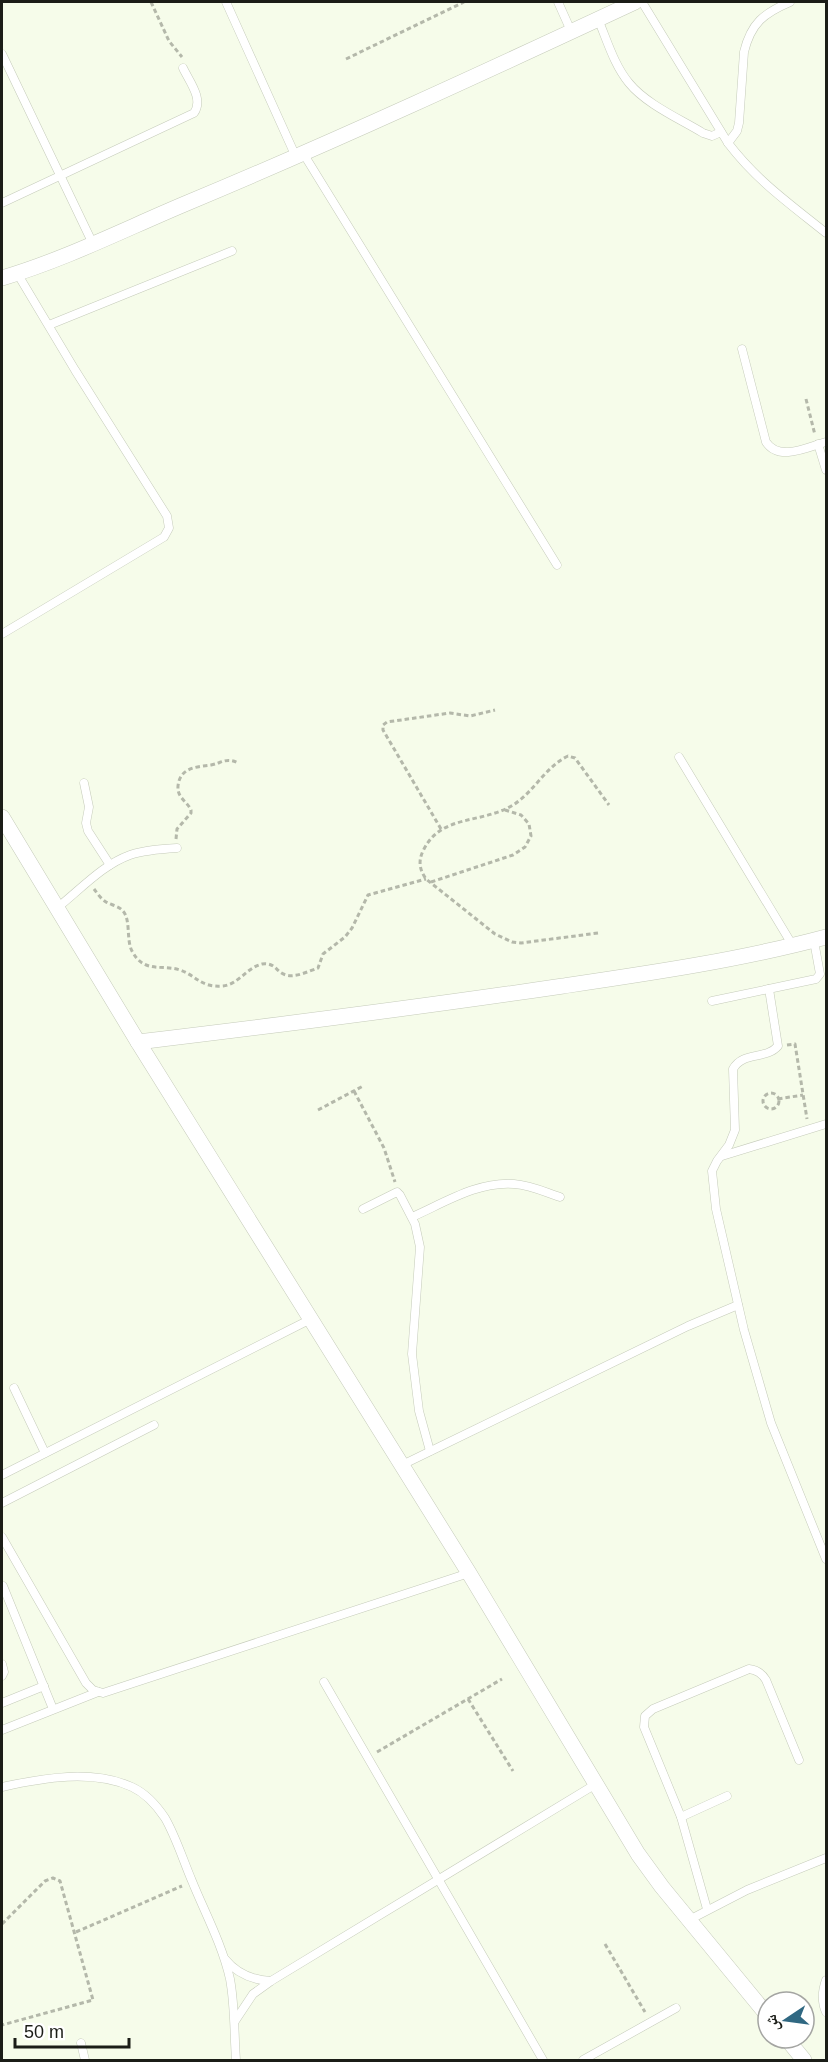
<svg xmlns="http://www.w3.org/2000/svg" width="828" height="2062" font-family="Arial,'Noto Naskh Arabic',sans-serif">
<style>
.lines{fill:none;stroke-linecap:round;stroke-linejoin:round}
.service-casing{stroke:#c5cbba;stroke-width:9}
.minor-casing{stroke:#c5cbba;stroke-width:16}
.path{stroke:#b4b8aa;stroke-width:3;stroke-dasharray:4.5 3;stroke-linecap:butt}
.service{stroke:#fff;stroke-width:8}
.minor{stroke:#fff;stroke-width:15}
</style>
<rect width="100%" height="100%" fill="#f6fcea"/>
<g class="lines">
<defs>
<g id="service">
<polyline points="226,2 296,157"/>
<polyline points="558,2 571,31"/>
<path d="M642,2L728,143C757,181 790,204 826,233"/>
<path d="M598,19C607,40 614,65 629,83C646,104 680,119 703,133L712,136L721,132"/>
<polyline points="2,54 93,244"/>
<path d="M728,143L737,131L739,123L744,52C751,23 764,13 790,2"/>
<polyline points="303,153 557,565"/>
<path d="M2,203L194,113C204,99 189,81 183,68"/>
<polyline points="49,325 232,251"/>
<path d="M742,349L766,442C779,462 808,447 826,442"/>
<polyline points="818,444 826,470"/>
<polyline points="2,634 164,537 169,528 167,516 75,370 17,273"/>
<polyline points="679,757 793,946"/>
<polyline points="84,783 89,807 86,823 88,831 110,865"/>
<path d="M57,908C80,890 102,865 130,855C145,850 161,849 177,848"/>
<path d="M769,989L778,1046C766,1060 743,1051 733,1069L735,1130L729,1145L717,1161L712,1171L716,1209L744,1330L771,1423L826,1559"/>
<polyline points="712,1001 816,979 820,974 814,941"/>
<polyline points="722,1156 826,1124"/>
<polyline points="363,1209 397,1192 400,1195 415,1224 420,1247 412,1354 419,1411 430,1451"/>
<path d="M412,1217C444,1203 478,1181 514,1184C530,1185 545,1192 560,1197"/>
<polyline points="14,1388 45,1453"/>
<polyline points="402,1465 688,1326 738,1305"/>
<polyline points="2,1475 311,1319"/>
<polyline points="2,1503 154,1425"/>
<polyline points="2,1537 86,1683 93,1690 103,1693 469,1573"/>
<polyline points="3,1586 53,1709"/>
<polyline points="2,1664 4,1672 2,1676"/>
<polyline points="324,1682 543,2060"/>
<polyline points="2,1703 44,1686"/>
<polyline points="2,1730 98,1692"/>
<path d="M2,1787C43,1778 92,1769 132,1787C145,1793 157,1806 165,1818C176,1837 183,1860 192,1881C205,1913 222,1944 230,1979C235,2006 234,2033 236,2060"/>
<polyline points="681,1817 727,1796"/>
<path d="M707,1909L681,1817L644,1727L645,1716L653,1709L749,1669C757,1670 762,1673 766,1680L799,1760"/>
<polyline points="689,1920 747,1890 826,1858"/>
<path d="M225,1959C237,1974 252,1980 271,1981"/>
<path d="M826,1980C822,1991 821,2001 826,2012"/>
<polyline points="235,2021 253,1994 271,1981 596,1784"/>
<polyline points="81,2043 85,2060"/>
<polyline points="583,2060 676,2008"/>
</g>
<g id="minor">
<path d="M2,278C66,259 125,229 187,203C338,140 487,71 635,2"/>
<polyline points="2,817 138,1042 469,1573 638,1854 662,1887 768,2016"/>
<path d="M138,1042C280,1025 421,1007 563,986C651,973 740,960 826,937"/>
<polyline points="786,2038 804,2060"/>
</g>
</defs>
<use href="#service" class="service-casing"/>
<use href="#minor" class="minor-casing"/>
<g class="path">
<polyline points="151,2 169,41 182,57"/>
<polyline points="346,59 464,2"/>
<polyline points="806,399 815,435"/>
<polyline points="441,829 383,730 383,725 387,722 450,713 470,716 495,710"/>
<path d="M176,839L177,829L191,813V810C187,801 177,798 178,786C180,767 197,767 211,765C222,763 226,757 238,763"/>
<polyline points="431,882 513,855 525,847 531,836 529,824 521,815 505,810"/>
<path d="M94,889C97,893 101,899 106,902C111,905 119,906 123,911C131,920 126,940 132,951C144,974 162,964 180,970C197,976 201,988 223,986C239,984 246,968 262,964C275,962 276,972 286,975C295,978 309,971 318,968L323,954L345,937L352,928L368,895L426,879"/>
<path d="M598,933L521,943L512,942L495,934L426,879C419,869 418,860 424,849C442,814 482,824 513,805C534,792 545,767 568,756L575,758L609,805"/>
<polyline points="787,1045 795,1044 807,1119"/>
<polyline points="354,1091 384,1148 395,1182"/>
<circle cx="771" cy="1101" r="8"/>
<polyline points="778,1099 803,1095"/>
<polyline points="318,1110 363,1086"/>
<polyline points="468,1699 513,1771"/>
<polyline points="377,1752 502,1679"/>
<polyline points="2,1924 45,1881 53,1878 60,1881 93,2000 2,2025"/>
<polyline points="76,1932 182,1886"/>
<polyline points="605,1944 645,2012"/>
</g>
<use href="#service" class="service"/>
<use href="#minor" class="minor"/>
</g>
<rect width="828" height="2062" fill="none" stroke="#1b1d17" stroke-width="6"/>
<g transform="translate(786 2020) rotate(257)"><circle r="28" fill="#ffffff" stroke="#a4a5a2" stroke-width="1.5"/>
<path d="M0-4.5L10 22L0 15L-10 22Z" fill="#306882"/>
<text y="-9" font-size="16" font-weight="bold" text-anchor="middle" fill="#1b1d17">ش</text>
</g>
<path d="M15 2038v9h114v-9" fill="none" stroke="#1b1d17" stroke-width="3"/>
<text x="24" y="2038" font-size="18" fill="#1b1d17" stroke="#ffffff" stroke-width="4.5" paint-order="stroke">50 m</text>
</svg>
